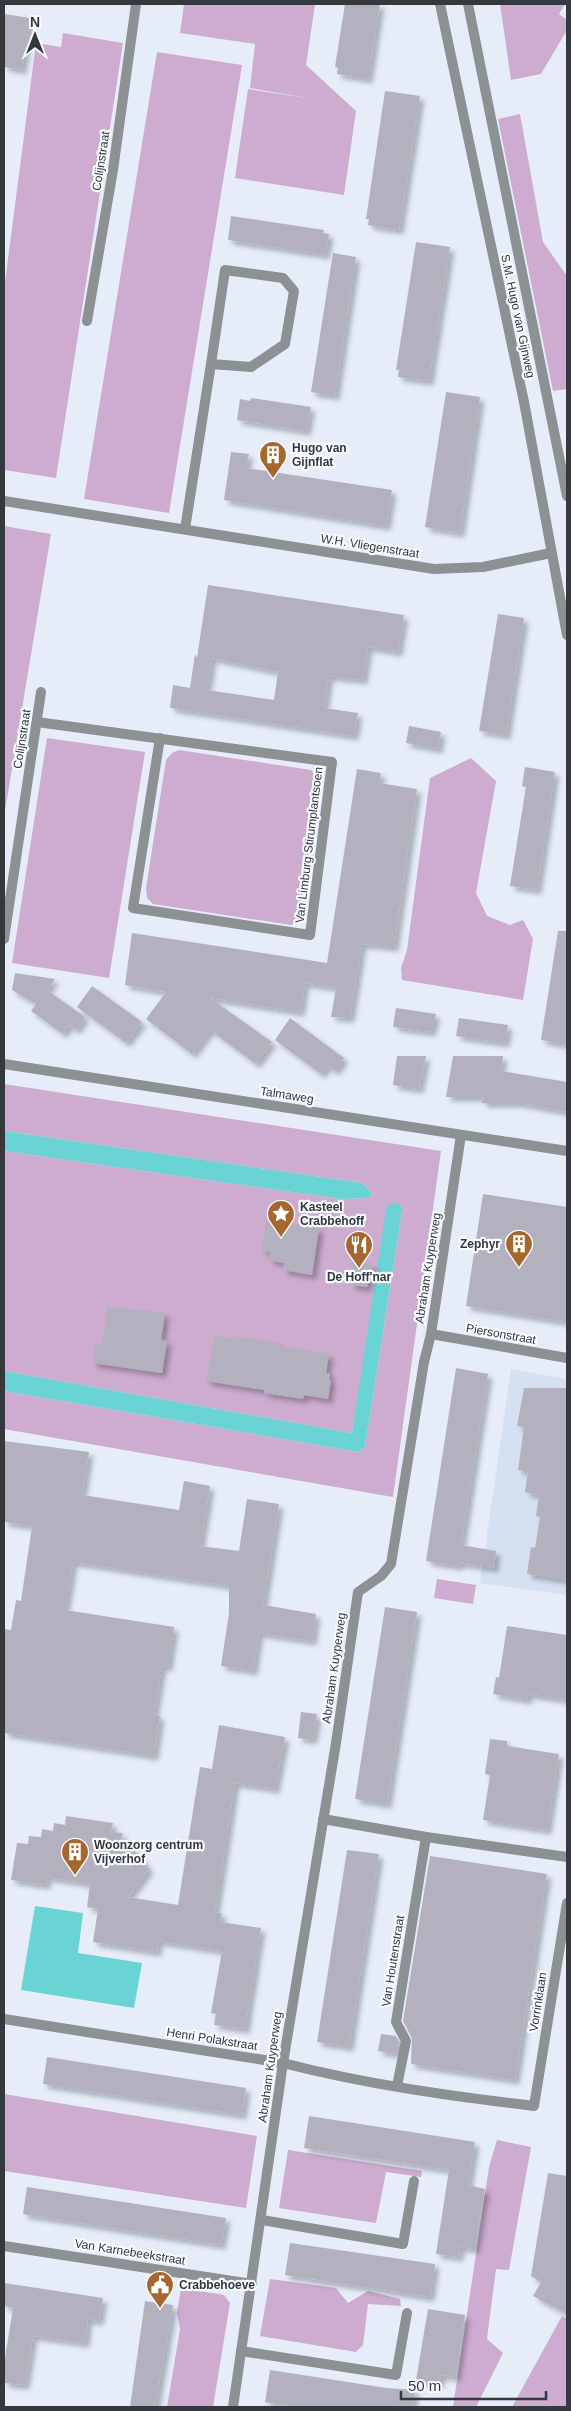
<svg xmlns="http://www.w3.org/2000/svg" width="571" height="2411" font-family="Helvetica,sans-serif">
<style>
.built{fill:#d5e0f1}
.green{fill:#cdaccf}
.water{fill:#6ad3d4}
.building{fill:#b3b1bd;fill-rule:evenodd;filter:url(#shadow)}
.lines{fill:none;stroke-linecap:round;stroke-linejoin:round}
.minor{stroke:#8c9194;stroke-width:10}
.tertiary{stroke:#8c9194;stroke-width:10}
.labels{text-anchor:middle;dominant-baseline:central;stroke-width:4.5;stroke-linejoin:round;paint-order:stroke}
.street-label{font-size:12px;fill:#35383d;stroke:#f7faff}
.poi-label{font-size:12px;font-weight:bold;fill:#35383d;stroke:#f7faff;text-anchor:start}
</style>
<defs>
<filter id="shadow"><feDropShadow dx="4.5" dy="4.5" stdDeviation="2.5" flood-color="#0004"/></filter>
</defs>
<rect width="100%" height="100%" fill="#e6edf9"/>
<polygon class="built" points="511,1369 567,1379 567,1595 480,1583"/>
<g class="green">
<polygon points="184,4 315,4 306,65 356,111 344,195 235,178 248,89 313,99 250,88 255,44 180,33"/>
<polygon points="500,4 565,4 559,14 567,20 567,30 541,74 511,80"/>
<polygon points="63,33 123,43 56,478 4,470 4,290 36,43 61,47"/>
<polygon points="157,52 242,65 169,513 84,499"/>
<polygon points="520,114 543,242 567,276 567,389 553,391 498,119"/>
<polygon points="4,526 51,534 4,817"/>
<polygon points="47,738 145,752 109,978 12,963"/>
<polygon points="179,750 311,770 318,777 321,785 303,913 299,921 291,925 153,904 147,898 146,888 166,760 172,753"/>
<polygon points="471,758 496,781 476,893 487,916 510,925 523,920 533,939 523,1000 402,980 401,968 407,950 430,778"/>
<polygon points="4,1084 441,1151 393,1497 4,1429 4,1391 359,1452 365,1447 402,1211 402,1206 369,1330 352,1433 4,1371 4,1151 341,1199 369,1198 372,1193 362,1183 4,1131"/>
<polygon points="437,1579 476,1585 473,1604 434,1598"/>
<polygon points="4,2094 257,2136 246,2208 4,2171"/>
<polygon points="497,2140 531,2147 509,2270 496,2269 487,2339 503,2353 476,2407 453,2407 489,2167"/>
<polygon points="288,2150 422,2171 421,2177 386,2172 376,2223 279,2208"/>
<polygon points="270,2279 336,2288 348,2303 368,2291 400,2299 401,2306 368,2304 363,2345 356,2352 260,2336"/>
<polygon points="181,2288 224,2295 230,2303 213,2407 167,2407 180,2329 177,2313"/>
<polygon points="562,2316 567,2319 567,2407 512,2407"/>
</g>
<g class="water">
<polygon points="4,1131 362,1183 372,1193 369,1198 341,1199 4,1151"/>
<polygon points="397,1203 402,1206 402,1211 365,1447 359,1452 4,1391 4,1371 352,1433 386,1210 389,1205"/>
<polygon points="35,1906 83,1913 78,1953 142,1963 134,2008 21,1990"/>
</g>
<g class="building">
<polygon points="345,4 380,4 368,79 337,74 338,68 335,67"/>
<polygon points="4,14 30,18 22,70 4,67"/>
<polygon points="385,91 420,96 399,230 368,225 369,219 366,219"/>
<polygon points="231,216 324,230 323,233 329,234 325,255 228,240"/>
<polygon points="416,242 450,247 429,381 398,377 399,370 396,370"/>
<polygon points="333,253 356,257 335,396 311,392"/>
<polygon points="446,392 480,397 460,533 425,527"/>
<polygon points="251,398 311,407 306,431 237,420 240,399 250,401"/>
<polygon points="231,452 249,454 246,468 392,490 386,526 224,500"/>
<path d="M208,585L404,615L398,652L368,647L363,680L329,676L324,708L358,713L354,736L170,708L173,685L190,688L195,654L197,658ZM212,658L278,672L274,700L207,690Z"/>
<polygon points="498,614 524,618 506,735 479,731"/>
<polygon points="409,726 441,732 438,749 406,743"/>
<polygon points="525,767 555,772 537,890 510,886 526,787 522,786"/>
<polygon points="357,769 381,773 379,783 417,789 394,947 362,944 350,1018 331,1017 336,988 305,983 300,1012 210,998 272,1042 256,1064 210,1030 192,1054 146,1019 166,992 125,985 132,933 327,963"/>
<polygon points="558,931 567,931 567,1045 541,1040"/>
<polygon points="15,973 55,979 47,990 85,1017 76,1030 69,1025 63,1034 31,1011 36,1004 12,990"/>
<polygon points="92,986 142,1022 126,1043 77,1007"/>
<polygon points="396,1008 436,1014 431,1032 393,1027"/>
<polygon points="290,1018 344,1058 335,1071 327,1066 321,1074 275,1040"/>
<polygon points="459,1018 508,1025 505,1043 456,1036"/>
<polygon points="397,1056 426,1056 419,1089 393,1085"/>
<polygon points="453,1056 503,1056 501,1071 567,1082 567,1112 519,1103 482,1103 483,1097 446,1097"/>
<polygon points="483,1194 567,1207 567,1322 466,1306"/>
<polygon points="266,1222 319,1228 312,1275 283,1270 284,1263 269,1260 270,1252 262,1251"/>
<polygon points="352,1261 373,1265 367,1287 351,1285"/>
<polygon points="107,1307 165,1313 161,1340 167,1341 162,1373 92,1363 96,1344 102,1345"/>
<polygon points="215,1336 239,1340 239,1337 278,1343 278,1346 329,1354 326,1373 330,1373 329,1380 331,1380 328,1399 304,1395 303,1399 264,1393 264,1390 206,1381"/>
<polygon points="456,1368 488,1374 461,1545 496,1551 494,1568 459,1563 458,1566 426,1561"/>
<polygon points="524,1388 567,1388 567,1580 527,1574 531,1547 535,1548 540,1517 536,1516 539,1495 525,1492 528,1471 518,1470 524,1427 517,1426"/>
<polygon points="4,1441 89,1452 82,1495 179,1510 184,1481 210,1486 200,1546 239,1551 247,1499 279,1504 263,1605 316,1614 312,1641 259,1633 253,1671 221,1666 229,1613 229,1586 73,1562 65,1610 174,1627 168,1667 162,1666 154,1715 160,1716 154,1756 4,1733 4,1629 11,1630 16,1600 21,1601 32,1526 4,1522"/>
<polygon points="385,1607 417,1612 387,1804 355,1799"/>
<polygon points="507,1626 567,1635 567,1700 528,1694 527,1700 493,1694 496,1677 499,1678"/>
<polygon points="301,1712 317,1714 313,1740 298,1738"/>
<polygon points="219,1725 285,1737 275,1789 235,1783 215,1912 222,1913 220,1922 261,1928 245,2029 214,2025 216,2014 211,2013 222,1951 158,1941 157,1952 93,1942 98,1909 87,1907 90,1884 47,1877 46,1885 11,1880 17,1843 28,1844 29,1836 41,1837 42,1829 53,1831 54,1823 65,1825 66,1816 113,1823 111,1832 123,1833 121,1841 133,1843 131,1852 138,1853 149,1869 128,1897 178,1905 200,1767 212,1769"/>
<polygon points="490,1739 507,1741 507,1746 559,1754 547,1830 483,1820 490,1775 485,1774"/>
<polygon points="347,1850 379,1854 349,2047 317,2042"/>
<polygon points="430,1856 547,1874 515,2080 411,2064 412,2038 403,2021"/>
<polygon points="381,2034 396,2036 399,2042 396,2054 378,2051"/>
<polygon points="47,2057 246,2088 242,2115 43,2084"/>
<polygon points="309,2116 475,2142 468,2185 485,2189 475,2249 460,2247 459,2257 436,2254 449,2170 304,2148"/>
<polygon points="548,2173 567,2176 567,2314 533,2296 541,2282 531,2276"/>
<polygon points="27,2187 226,2218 221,2245 23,2214"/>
<polygon points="290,2243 435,2264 430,2297 285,2275"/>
<polygon points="4,2283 103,2298 99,2321 88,2319 85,2343 33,2336 25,2385 4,2383 4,2364 13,2308 4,2306"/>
<polygon points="145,2301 173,2305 155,2407 130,2407"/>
<polygon points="428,2309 465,2315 456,2377 441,2375 439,2384 416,2380"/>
<polygon points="270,2370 386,2388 415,2390 412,2407 296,2407 265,2402"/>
</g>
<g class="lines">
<g class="minor">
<polygon points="225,270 283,278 294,291 285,344 251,367 211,364"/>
<polyline points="87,321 113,170 136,4"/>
<polyline points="4,501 434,569 483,567 551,553"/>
<polyline points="185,529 211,364"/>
<polyline points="37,722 332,762 310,935 133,908 160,738"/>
<polyline points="4,939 41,692"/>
<polyline points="431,1334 567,1358"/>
<polyline points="323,1819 426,1837 567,1857"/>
<path d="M4,2019L283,2063C364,2084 450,2096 534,2106L567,1903"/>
<polyline points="397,2086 406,2041 396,2022 426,1837"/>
<polyline points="262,2220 403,2244 414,2181"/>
<polyline points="4,2246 252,2284"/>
<polyline points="241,2351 396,2375 407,2313"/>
<polyline points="233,2407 283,2063 336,1743 358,1592 381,1576 391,1564 424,1362 431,1334 461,1135"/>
</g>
<g class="tertiary">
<polyline points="440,4 524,402 567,635"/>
<polyline points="468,4 567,496"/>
<polyline points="4,1064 567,1151"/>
</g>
</g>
<defs>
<symbol id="building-pin" viewBox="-11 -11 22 30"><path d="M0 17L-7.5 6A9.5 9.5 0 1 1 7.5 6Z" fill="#a6672e" stroke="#f7faff"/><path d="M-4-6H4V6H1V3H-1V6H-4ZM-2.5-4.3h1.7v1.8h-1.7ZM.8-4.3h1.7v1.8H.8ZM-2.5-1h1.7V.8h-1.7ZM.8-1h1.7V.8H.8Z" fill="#fff"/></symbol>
<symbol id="sight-pin" viewBox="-11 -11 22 30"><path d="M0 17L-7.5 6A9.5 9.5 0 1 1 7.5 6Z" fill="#a6672e" stroke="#f7faff"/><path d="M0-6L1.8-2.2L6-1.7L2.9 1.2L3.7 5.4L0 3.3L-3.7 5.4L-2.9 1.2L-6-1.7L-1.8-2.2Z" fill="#fff"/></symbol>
<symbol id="restaurant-pin" viewBox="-11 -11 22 30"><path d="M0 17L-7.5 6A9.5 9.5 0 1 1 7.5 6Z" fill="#a6672e" stroke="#f7faff"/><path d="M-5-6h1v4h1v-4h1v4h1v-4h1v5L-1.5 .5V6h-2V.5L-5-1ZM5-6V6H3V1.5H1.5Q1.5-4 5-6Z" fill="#fff"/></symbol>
<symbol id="civic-pin" viewBox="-11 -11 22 30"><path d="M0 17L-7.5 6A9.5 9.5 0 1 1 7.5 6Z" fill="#a6672e" stroke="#f7faff"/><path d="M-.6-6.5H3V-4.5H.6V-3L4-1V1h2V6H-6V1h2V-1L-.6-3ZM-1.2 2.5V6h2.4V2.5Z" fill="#fff"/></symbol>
</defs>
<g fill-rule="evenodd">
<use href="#building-pin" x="257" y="439" width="32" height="43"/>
<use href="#sight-pin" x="265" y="1198" width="32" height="43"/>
<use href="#building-pin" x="503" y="1228" width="32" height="43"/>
<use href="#restaurant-pin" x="343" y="1229" width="32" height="43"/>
<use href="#building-pin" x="59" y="1836" width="32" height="43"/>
<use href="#civic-pin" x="144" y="2269" width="32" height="43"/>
</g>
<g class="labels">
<g class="street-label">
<text transform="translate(101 161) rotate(-81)">Colijnstraat</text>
<text transform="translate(518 316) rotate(78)">S.M. Hugo van Gijnweg</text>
<text transform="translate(370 546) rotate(9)">W.H. Vliegenstraat</text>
<text transform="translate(22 739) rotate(-81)">Colijnstraat</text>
<text transform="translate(309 845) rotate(-83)">Van Limburg Stirumplantsoen</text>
<text transform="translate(287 1095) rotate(9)">Talmaweg</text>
<text transform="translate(428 1268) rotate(-81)">Abraham Kuyperweg</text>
<text transform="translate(501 1334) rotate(10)">Piersonstraat</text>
<text transform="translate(334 1668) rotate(-82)">Abraham Kuyperweg</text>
<text transform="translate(393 1961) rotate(-81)">Van Houtenstraat</text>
<text transform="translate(538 2002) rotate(-81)">Vorrinklaan</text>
<text transform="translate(212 2039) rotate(9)">Henri Polakstraat</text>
<text transform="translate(270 2067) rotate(-82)">Abraham Kuyperweg</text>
<text transform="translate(130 2252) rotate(9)">Van Karnebeekstraat</text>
</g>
<g class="poi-label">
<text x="292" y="448">Hugo van<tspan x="292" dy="14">Gijnflat</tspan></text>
<text x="300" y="1207">Kasteel<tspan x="300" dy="14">Crabbehoff</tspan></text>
<text x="500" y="1244" text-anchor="end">Zephyr</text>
<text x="359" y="1277" text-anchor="middle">De Hoff'nar</text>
<text x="94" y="1845">Woonzorg centrum<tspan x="94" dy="14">Vijverhof</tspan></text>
<text x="179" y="2285">Crabbehoeve</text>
</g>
</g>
<rect width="571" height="2411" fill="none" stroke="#35383d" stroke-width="10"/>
<g transform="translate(35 35)" stroke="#f7faff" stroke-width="4" paint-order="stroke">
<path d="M0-4L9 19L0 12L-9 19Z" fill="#35383d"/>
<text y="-8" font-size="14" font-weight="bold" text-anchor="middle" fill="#35383d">N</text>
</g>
<path d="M401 2391v8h145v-8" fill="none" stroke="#35383d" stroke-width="2.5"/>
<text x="408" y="2391" font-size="15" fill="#35383d" stroke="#f7faff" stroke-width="4" paint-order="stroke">50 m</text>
</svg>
